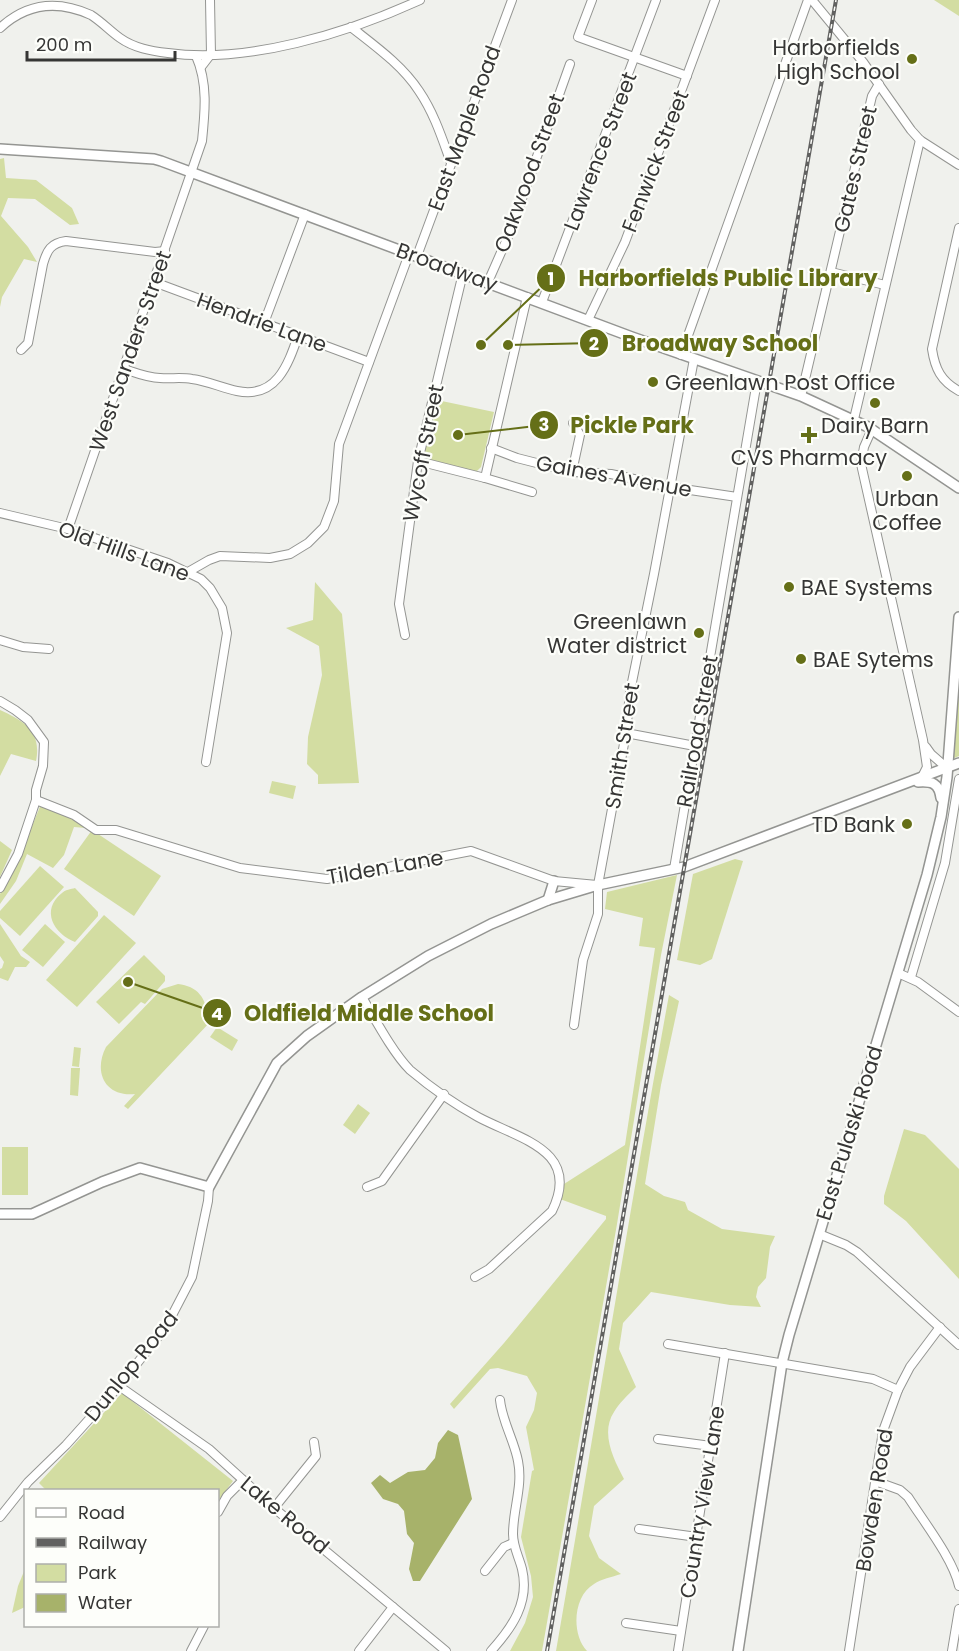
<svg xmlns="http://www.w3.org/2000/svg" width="959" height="1651" font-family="Poppins,sans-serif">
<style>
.green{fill:#d3dda2}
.water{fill:#a7b26a}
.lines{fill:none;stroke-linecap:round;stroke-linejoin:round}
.minor-casing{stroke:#949592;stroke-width:10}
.major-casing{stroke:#949592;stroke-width:12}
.minor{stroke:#fff;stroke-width:8}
.major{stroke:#fff;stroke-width:9}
.rail-casing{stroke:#616160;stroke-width:4}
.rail{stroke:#fdfefa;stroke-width:1.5;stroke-dasharray:4.5;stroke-linecap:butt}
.poi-dot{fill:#656f17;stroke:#fdfefa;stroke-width:2}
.labels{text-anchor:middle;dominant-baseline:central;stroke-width:4.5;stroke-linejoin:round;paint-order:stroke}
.poi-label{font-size:21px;fill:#363635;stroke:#fdfefa;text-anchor:end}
.street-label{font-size:21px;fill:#363635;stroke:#fdfefa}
.leader{fill:none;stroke:#656f17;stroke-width:2}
.callout-dot{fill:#656f17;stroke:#fdfefa;stroke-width:2}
.mark-label{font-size:18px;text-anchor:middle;font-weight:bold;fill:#fff}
.callout-label{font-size:22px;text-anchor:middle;font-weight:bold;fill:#656f17;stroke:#fdfefa;stroke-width:4.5;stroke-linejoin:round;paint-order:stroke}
</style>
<rect width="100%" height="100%" fill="#f0f1ed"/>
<g class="green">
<polygon points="934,0 959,0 959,16"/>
<polygon points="4,158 6,178 36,180 72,208 79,224 70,225 35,199 8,198 1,216 28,247 37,262 24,259 2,297 0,307 0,159"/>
<polygon points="437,400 494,412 481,467 476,472 423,458"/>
<polygon points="315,582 342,614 359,783 318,784 318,775 307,764 308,737 322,675 319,646 286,628 313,620"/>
<polygon points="959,663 959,756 952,759"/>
<path d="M0,710C24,721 42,731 36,761L11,754L0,776Z"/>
<polygon points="272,781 296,786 293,799 269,793"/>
<polygon points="43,799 79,813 91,824 86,828 74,827 64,855 53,868 27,854 16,881 0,904 0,894 22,851"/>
<polygon points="92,830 161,876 134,916 64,869"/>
<polygon points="0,841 12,850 0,877"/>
<polygon points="735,859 743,861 712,959 700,965 677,960 693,874"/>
<polygon points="40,866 64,887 20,936 0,918 0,911"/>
<polygon points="677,875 661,955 617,1224 542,1651 510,1651 525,1623 533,1597 531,1576 521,1537 532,1471 534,1470 526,1427 534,1410 537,1393 527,1376 498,1368 490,1369 454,1409 450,1404 504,1343 606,1219 606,1216 560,1199 564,1184 625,1145 655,948 639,946 643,918 605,909 607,892"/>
<path d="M75,888L98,912V916L75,942C54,934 40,910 62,893C65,890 71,889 75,888Z"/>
<polygon points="104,915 136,943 77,1007 46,980"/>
<polygon points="0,924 21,956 30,962 26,967 15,967 8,981 0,978 0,969 2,968 4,962 0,956"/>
<polygon points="45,924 65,942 43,967 22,950"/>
<polygon points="144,955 165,976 165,981 145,1004 141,1002 119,1024 96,1002"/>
<path d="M178,984C197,986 207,998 207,1017L224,1000L228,1003L128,1109L124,1106L135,1094C105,1097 93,1072 106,1047L162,989Z"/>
<path d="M669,995L679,1001L661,1085L645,1184L664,1196L685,1202L688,1210L722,1229L775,1236L770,1247L766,1278L758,1287L756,1297L761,1307L730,1305L651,1292L623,1323L619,1349L636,1387C628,1395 619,1403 614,1412C600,1433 614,1460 624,1479L594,1506L589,1536L599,1558L621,1574C612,1577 601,1579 594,1584C573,1596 571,1634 587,1651H556C594,1432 629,1213 669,995Z"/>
<polygon points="217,1027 238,1040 232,1051 210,1037"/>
<polygon points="74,1047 81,1048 79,1067 72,1066"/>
<polygon points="71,1068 80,1068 78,1096 70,1095"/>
<polygon points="358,1104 370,1113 355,1134 343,1125"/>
<polygon points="904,1129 925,1135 959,1169 959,1279 906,1221 884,1204 884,1196"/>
<rect x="2" y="1147" width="26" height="48"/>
<polygon points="122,1393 233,1481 218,1501 218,1490 46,1490 39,1483"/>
<polygon points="25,1569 25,1607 12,1613 18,1586"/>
</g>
<polygon class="water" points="448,1430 458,1435 472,1499 420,1581 413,1581 409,1569 414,1543 407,1534 404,1511 398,1504 383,1499 371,1483 380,1475 390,1483 408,1472 425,1470 435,1458 438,1443"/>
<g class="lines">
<defs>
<g id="minor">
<polyline points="592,0 578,37 687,76"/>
<polyline points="812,0 863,62 911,130 920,140 959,165"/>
<path d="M351,27C375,46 402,65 419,91C434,113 442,138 451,163"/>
<path d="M0,28C27,3 58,0 91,15C102,22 110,31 120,38C134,48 151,51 168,53C247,64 348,33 420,0"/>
<polyline points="201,67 211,54 210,0"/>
<path d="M959,228L932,349C935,369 941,381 959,391"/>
<polyline points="417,256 512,0"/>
<polyline points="831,272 885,285"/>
<polyline points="154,282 369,362"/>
<polyline points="488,282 510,232 570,64"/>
<polyline points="542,302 656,0"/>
<polyline points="588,320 625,242 715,0"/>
<polyline points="264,323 305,214"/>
<path d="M21,350L28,343L43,264C47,250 51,243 66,241L155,252L165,251"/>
<polyline points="681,355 808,0"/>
<path d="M124,369C136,373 148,378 160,378C171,379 181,377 192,379C208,381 222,388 237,391C276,399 288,365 298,336"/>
<polyline points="801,396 872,96 879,84"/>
<polyline points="854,419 920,140"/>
<polyline points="872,429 864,447 861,464 923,740 927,767 922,777"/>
<polyline points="491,448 517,458 572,472 611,474 670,487 737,497"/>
<polyline points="418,461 485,478 527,297"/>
<polyline points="572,472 580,435 573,423"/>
<polyline points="485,478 532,492"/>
<polyline points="0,513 68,529 168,563 201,579 210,588 222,608 227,633 206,762"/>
<path d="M68,529L202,141C205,112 208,83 196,56"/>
<polyline points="188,572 209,560 220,556 270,558 290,554 308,543 324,527 334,501 339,444 409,254"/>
<polyline points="405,635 399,604 418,461 463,273"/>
<polyline points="0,640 23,647 49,649"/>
<polyline points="0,701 15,710 28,720 44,742 43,766 36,790 36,800 18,854 0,888"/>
<polyline points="626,733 695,746"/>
<polyline points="926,747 931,754 947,768"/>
<polyline points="36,800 74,815 96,830 116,830 240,868 327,879 471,851 554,881 597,885"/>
<polyline points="674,869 757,381"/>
<polyline points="898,973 918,982 959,1012"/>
<polyline points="911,977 945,863 959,779"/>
<path d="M362,997C375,1019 393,1053 410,1070C429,1086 456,1105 478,1117C519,1139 582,1150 552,1211L489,1269L475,1277"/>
<polyline points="574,1025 583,960 598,914 598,885 626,733 630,692 654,574 694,359"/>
<polyline points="367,1187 382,1181 444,1094"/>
<polyline points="819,1234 846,1245 857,1252 959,1345"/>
<polyline points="668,1344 873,1379 898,1390"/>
<polyline points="119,1386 209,1449 274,1508 446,1651"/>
<polyline points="658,1439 711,1446"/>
<path d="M875,1481L900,1490L908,1497C924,1522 953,1559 959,1586"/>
<polyline points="274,1508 316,1456 314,1442"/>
<polyline points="218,1512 227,1496 243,1480"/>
<polyline points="0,1517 28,1482 66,1445 119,1386 166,1327 192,1277 208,1201 209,1187"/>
<polyline points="639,1529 697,1537"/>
<polyline points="485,1571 504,1547 513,1543"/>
<polyline points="626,1623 681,1631"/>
<polyline points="191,1651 204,1626"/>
<polyline points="359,1651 393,1607"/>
<path d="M491,1651C512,1628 530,1602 522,1569C519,1557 513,1547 513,1534C513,1509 523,1486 518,1461C514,1440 502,1421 500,1400"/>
<polyline points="678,1651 725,1353"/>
<polyline points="849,1651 883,1431 898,1390 910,1367 940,1327"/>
<polyline points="952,1651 959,1609"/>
</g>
<g id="major">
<polyline points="0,149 154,159 161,161 632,337 801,396 868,427 959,488"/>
<path d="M918,782C932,781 939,783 941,798"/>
<polyline points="548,900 554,881"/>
<polyline points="0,1214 32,1214 102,1182 140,1168 209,1187 277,1063 307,1036 362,997 428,956 491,924 548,900 598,885 684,867 959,763"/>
<polyline points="738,1651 782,1363 789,1335 927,875 941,817 947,777 959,617"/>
</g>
</defs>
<use href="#minor" class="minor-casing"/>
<use href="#major" class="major-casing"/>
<use href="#minor" class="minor"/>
<use href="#major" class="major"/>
<defs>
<polyline id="rail" points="547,1651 836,0"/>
</defs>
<use href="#rail" class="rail-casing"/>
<use href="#rail" class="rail"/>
</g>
<g class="poi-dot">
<circle cx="912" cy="59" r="6"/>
<circle cx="653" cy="382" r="6"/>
<circle cx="875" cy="403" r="6"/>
<path d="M806 426h6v6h6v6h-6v6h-6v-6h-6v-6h6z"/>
<circle cx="907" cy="476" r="6"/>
<circle cx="789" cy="587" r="6"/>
<circle cx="699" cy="633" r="6"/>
<circle cx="801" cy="659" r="6"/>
<circle cx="907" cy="824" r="6"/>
</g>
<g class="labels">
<g class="poi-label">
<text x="900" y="47">Harborfields<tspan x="900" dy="24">High School</tspan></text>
<text x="665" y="382" text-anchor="start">Greenlawn Post Office</text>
<text x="875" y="425" text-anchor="middle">Dairy Barn</text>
<text x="809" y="457" text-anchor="middle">CVS Pharmacy</text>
<text x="907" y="498" text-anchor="middle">Urban<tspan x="907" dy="24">Coffee</tspan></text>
<text x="801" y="587" text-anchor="start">BAE Systems</text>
<text x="687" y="621">Greenlawn<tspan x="687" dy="24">Water district</tspan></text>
<text x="813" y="659" text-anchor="start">BAE Sytems</text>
<text x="895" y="824">TD Bank</text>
</g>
<g class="street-label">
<text transform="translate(464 128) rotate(-70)">East Maple Road</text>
<text transform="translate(600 151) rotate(-69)">Lawrence Street</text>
<text transform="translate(655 161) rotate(-69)">Fenwick Street</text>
<text transform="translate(855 169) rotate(-77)">Gates Street</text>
<text transform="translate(529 173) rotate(-70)">Oakwood Street</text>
<text transform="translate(447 267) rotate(20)">Broadway</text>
<text transform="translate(262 322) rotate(20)">Hendrie Lane</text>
<text transform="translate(130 351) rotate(-71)">West Sanders Street</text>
<text transform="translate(423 453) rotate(-79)">Wycoff Street</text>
<text transform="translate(614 476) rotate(10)">Gaines Avenue</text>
<text transform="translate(124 551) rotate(20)">Old Hills Lane</text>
<text transform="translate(697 731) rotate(-80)">Railroad Street</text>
<text transform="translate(622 746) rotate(-81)">Smith Street</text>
<text transform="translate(385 867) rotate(-10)">Tilden Lane</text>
<text transform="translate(849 1133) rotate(-73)">East Pulaski Road</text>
<text transform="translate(131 1366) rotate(-51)">Dunlop Road</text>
<text transform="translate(874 1500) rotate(-81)">Bowden Road</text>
<text transform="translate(702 1502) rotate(-81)">Country View Lane</text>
<text transform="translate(285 1515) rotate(40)">Lake Road</text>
</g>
</g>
<path class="leader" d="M481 345L551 278M508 345L594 343M458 435L544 425M128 982L217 1013"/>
<g class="callout-dot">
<circle cx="481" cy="345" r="6"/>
<circle cx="508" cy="345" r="6"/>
<circle cx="458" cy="435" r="6"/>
<circle cx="128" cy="982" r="6"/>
<circle cx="551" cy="278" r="15"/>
<circle cx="594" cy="343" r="15"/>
<circle cx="544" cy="425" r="15"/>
<circle cx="217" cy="1013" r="15"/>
</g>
<g class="mark-label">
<text x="551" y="285">1</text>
<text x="594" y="350">2</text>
<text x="544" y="431">3</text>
<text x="217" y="1020">4</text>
</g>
<g class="callout-label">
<text x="728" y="286">Harborfields Public Library</text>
<text x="720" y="351">Broadway School</text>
<text x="632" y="433">Pickle Park</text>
<text x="369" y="1021">Oldfield Middle School</text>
</g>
<rect x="24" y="1489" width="195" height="138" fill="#fdfefa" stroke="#adaeab" stroke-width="1.5"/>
<rect x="36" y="1508" width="30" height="9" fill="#ffffff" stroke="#adaeab" stroke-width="1.5"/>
<text x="78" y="1519" font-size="18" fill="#363635">Road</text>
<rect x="36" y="1538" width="30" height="9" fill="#616160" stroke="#adaeab" stroke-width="1.5"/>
<text x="78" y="1549" font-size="18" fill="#363635">Railway</text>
<rect x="36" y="1564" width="30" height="18" fill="#d3dda2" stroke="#adaeab" stroke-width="1.5"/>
<text x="78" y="1579" font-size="18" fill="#363635">Park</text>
<rect x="36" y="1594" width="30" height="18" fill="#a7b26a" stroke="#adaeab" stroke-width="1.5"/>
<text x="78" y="1609" font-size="18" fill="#363635">Water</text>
<path d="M27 51v9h148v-9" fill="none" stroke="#363635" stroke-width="3"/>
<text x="36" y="51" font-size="18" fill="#363635" stroke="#fdfefa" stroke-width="4.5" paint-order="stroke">200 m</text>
</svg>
